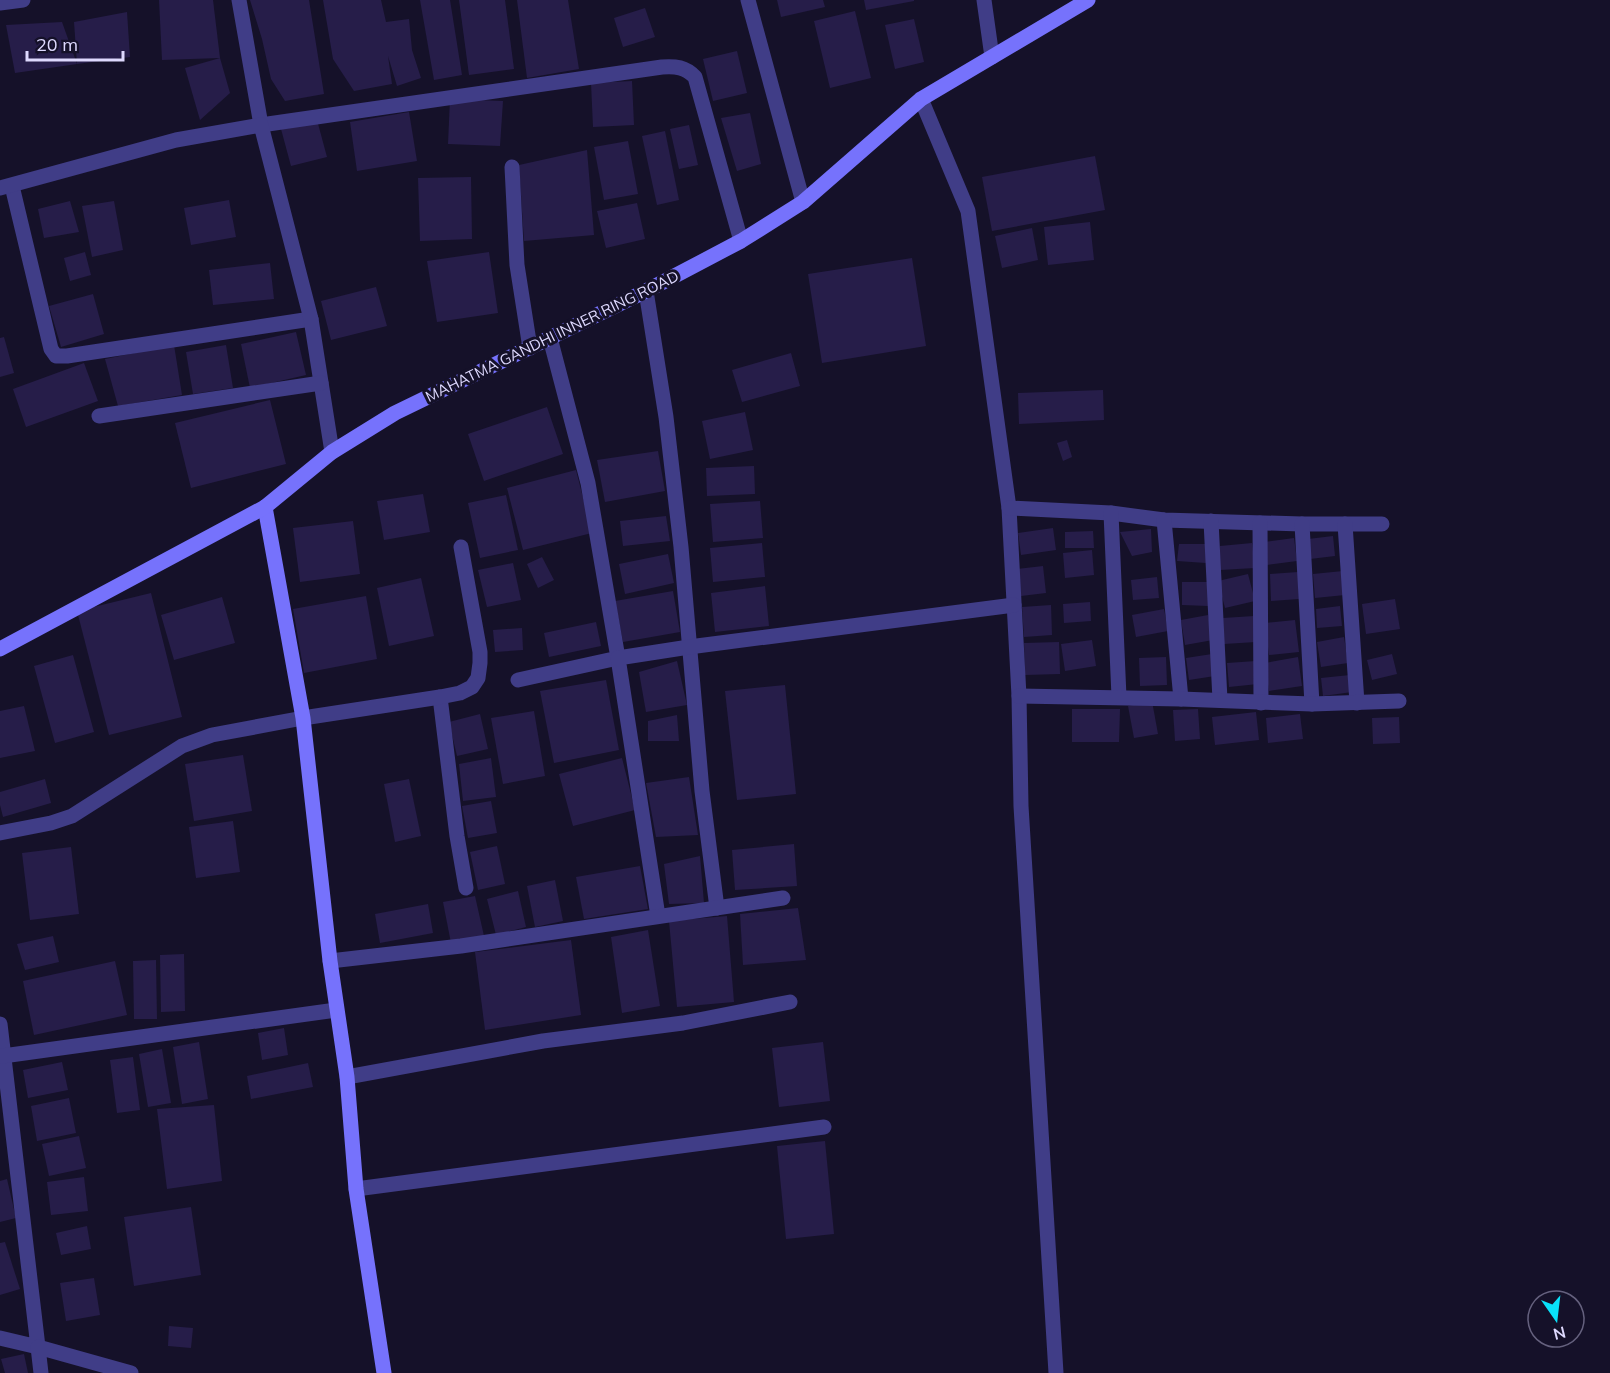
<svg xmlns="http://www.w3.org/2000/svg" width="1610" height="1373" font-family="Mulish,sans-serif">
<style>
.building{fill:#261d49}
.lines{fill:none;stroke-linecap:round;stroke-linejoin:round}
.minor{stroke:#403d87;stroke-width:15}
.secondary{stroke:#7672fc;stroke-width:15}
.labels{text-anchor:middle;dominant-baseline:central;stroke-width:6;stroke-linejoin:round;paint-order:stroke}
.street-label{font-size:15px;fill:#ded9fe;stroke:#151129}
</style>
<rect width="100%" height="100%" fill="#151129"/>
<g class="building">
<polygon points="159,0 213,0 220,58 162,60"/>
<polygon points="250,0 309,0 324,94 285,101 271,79 262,39"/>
<polygon points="323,0 381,0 386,22 409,19 412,50 421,78 397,86 388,56 392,84 354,91 333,59"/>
<polygon points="420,0 450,0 462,75 434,80"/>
<polygon points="459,0 505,0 514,69 469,75"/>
<polygon points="517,0 568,0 579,69 527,78"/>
<polygon points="777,0 823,0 825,7 781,17"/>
<polygon points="864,0 914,0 914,1 866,10"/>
<polygon points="645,8 655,37 623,47 614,18"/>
<polygon points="855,11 871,78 830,88 814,21"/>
<polygon points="127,12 130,57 77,64 74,22"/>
<polygon points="914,19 924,62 895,69 885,25"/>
<polygon points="62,22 77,64 15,73 6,25"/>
<polygon points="737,51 747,93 713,101 703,59"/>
<polygon points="220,58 230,93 200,120 185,68"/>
<polygon points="632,81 634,125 593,127 591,83"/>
<polygon points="450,99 503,101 500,146 448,144"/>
<polygon points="409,112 417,161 357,171 350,122"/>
<polygon points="750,113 761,164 737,171 721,118"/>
<polygon points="317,120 327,157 291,166 281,129"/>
<polygon points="689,125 698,165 679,169 670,129"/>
<polygon points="665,131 679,200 657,205 642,136"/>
<polygon points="628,141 638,194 604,200 594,147"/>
<polygon points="587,150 594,235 524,241 519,165"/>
<polygon points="1095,156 1105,210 992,231 982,177"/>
<polygon points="471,177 472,239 420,241 418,178"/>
<polygon points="229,200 236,237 191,245 184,208"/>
<polygon points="70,201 79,232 44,238 38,209"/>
<polygon points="114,201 123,250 92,257 82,206"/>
<polygon points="637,203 645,239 606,248 597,211"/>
<polygon points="1090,222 1094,260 1048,265 1044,227"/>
<polygon points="1032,228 1038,260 1002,268 995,236"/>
<polygon points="85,252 91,275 70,281 64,258"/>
<polygon points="489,252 498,313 437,322 427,261"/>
<polygon points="912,258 926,346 822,363 808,274"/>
<polygon points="270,263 274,299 213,305 209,270"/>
<polygon points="376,287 387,326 331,340 321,301"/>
<polygon points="93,294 104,334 61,347 49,306"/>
<polygon points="296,332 306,375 250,388 241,344"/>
<polygon points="4,337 14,373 0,377 0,338"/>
<polygon points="174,345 182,395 118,406 105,359"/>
<polygon points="226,345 233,388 193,394 186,352"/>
<polygon points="791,353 800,386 742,402 732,370"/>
<polygon points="84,363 98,401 26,427 13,389"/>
<polygon points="1103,390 1104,420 1019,424 1018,393"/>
<polygon points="270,400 286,464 191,488 175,423"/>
<polygon points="547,407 563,454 484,481 468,434"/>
<polygon points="745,412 753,450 710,459 702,421"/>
<polygon points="1067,440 1072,457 1063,461 1057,443"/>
<polygon points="658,451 665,491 605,502 597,460"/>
<polygon points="754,466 755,494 707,496 706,468"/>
<polygon points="576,470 592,533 523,550 507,488"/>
<polygon points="423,494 430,532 384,540 377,501"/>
<polygon points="506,495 518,550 480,558 468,503"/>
<polygon points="760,501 763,538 713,542 710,504"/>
<polygon points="666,516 670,541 623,546 620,521"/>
<polygon points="353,521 360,574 300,582 293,528"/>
<polygon points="1053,528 1056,550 1021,555 1018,533"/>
<polygon points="1151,529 1152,552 1132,556 1120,532"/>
<polygon points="1093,531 1094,548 1065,548 1065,532"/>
<polygon points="1333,536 1335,556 1310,559 1308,539"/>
<polygon points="1294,538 1297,561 1267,565 1264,542"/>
<polygon points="762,543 765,577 713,582 710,548"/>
<polygon points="1252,543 1255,568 1220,570 1220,546"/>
<polygon points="1179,544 1206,544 1206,563 1177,561"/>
<polygon points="1092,550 1094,575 1065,578 1063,553"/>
<polygon points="668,554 674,583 625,594 619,564"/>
<polygon points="542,557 554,580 538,588 527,564"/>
<polygon points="513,563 521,600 487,607 478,570"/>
<polygon points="1043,566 1046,593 1021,596 1017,569"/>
<polygon points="1343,571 1345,595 1315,598 1313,574"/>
<polygon points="1298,572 1299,599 1271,601 1270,574"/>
<polygon points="1248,574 1255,601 1225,608 1218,581"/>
<polygon points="1157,577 1159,598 1133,600 1131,580"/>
<polygon points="421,578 434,636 389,646 377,588"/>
<polygon points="1182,582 1208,582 1208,606 1182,605"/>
<polygon points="765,586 769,626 715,632 711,593"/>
<polygon points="673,591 680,632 623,642 615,601"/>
<polygon points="151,593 182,717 109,735 77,611"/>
<polygon points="366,596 377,659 304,673 293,609"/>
<polygon points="222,597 235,643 174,660 161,615"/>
<polygon points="1395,599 1400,629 1366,634 1362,604"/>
<polygon points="1090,602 1091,621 1064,623 1063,604"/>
<polygon points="1051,605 1052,635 1024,637 1022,607"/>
<polygon points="1340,606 1342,626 1317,628 1316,609"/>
<polygon points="1164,609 1168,631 1136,637 1132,615"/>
<polygon points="1208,615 1213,640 1185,645 1181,620"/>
<polygon points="1254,616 1256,642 1224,644 1223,618"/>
<polygon points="1295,620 1299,652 1269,655 1265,623"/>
<polygon points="596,622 601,646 549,657 544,633"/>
<polygon points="522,628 523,650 495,652 493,630"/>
<polygon points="1344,637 1348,663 1321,667 1317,642"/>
<polygon points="1092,640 1096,666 1065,671 1061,644"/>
<polygon points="1059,642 1060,674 1025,675 1024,643"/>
<polygon points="1212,654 1215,676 1189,680 1186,658"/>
<polygon points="1392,654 1397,674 1372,680 1367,660"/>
<polygon points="73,655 94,732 55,743 34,666"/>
<polygon points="1166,657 1167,685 1140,686 1139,658"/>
<polygon points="1298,657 1302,686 1269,691 1265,663"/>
<polygon points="677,661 687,705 646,712 639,672"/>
<polygon points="1256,661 1258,684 1229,687 1227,663"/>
<polygon points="1350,675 1352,692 1323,696 1321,678"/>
<polygon points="606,680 619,750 554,763 540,691"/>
<polygon points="785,685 796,794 737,800 725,691"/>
<polygon points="1152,701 1158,734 1134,738 1128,706"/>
<polygon points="24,706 35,751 0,758 0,711"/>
<polygon points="1072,709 1120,709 1119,742 1072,742"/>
<polygon points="1198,709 1200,739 1175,741 1173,710"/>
<polygon points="534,711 545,776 503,784 491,718"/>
<polygon points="1256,712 1259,740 1215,745 1212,717"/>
<polygon points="480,714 488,749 457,756 449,722"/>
<polygon points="1300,714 1303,739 1268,743 1266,718"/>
<polygon points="677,715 679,741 648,741 648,721"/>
<polygon points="1399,717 1400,743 1373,744 1372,718"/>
<polygon points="243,755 252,811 194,821 185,764"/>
<polygon points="491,758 496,797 463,801 459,764"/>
<polygon points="622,758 635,810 573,826 559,774"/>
<polygon points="689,777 698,835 656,837 646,783"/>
<polygon points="45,779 51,803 3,817 0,805 0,792"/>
<polygon points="409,779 421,836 395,842 384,784"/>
<polygon points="491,801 497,833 468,838 462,806"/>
<polygon points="233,821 240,872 196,878 189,827"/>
<polygon points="794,844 797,886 735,890 732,850"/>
<polygon points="497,846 505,884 478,890 470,852"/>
<polygon points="71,847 79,914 30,920 22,853"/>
<polygon points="700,856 704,903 669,904 664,864"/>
<polygon points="640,866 648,909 584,919 576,877"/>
<polygon points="555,880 563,921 535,927 527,886"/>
<polygon points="518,891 526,927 496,935 487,899"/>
<polygon points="475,896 484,936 451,943 443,902"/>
<polygon points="428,904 433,933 380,943 375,914"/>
<polygon points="798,908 806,960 743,965 740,914"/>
<polygon points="727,916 734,1002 677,1007 669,921"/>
<polygon points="648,930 660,1006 622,1013 611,937"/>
<polygon points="53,936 59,962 25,970 17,944"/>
<polygon points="571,940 581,1015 485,1030 475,952"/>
<polygon points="184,954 185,1011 161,1012 160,955"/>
<polygon points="156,960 157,1019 134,1019 133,961"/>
<polygon points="115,961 127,1015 34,1035 23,981"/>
<polygon points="284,1028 288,1055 262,1060 258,1033"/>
<polygon points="199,1042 208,1099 182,1104 173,1047"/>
<polygon points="823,1042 830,1101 779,1107 772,1048"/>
<polygon points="162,1049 171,1103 148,1107 139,1054"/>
<polygon points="133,1057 140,1110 117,1113 110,1060"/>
<polygon points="62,1062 68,1090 28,1098 23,1070"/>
<polygon points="308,1063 313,1087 251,1099 247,1076"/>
<polygon points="69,1098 76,1133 37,1141 31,1106"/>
<polygon points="214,1105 222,1181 167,1189 157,1109"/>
<polygon points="79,1136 86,1168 49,1176 42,1144"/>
<polygon points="825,1141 834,1234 786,1239 777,1146"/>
<polygon points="84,1177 88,1211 51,1215 47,1182"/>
<polygon points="7,1179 16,1218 0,1222 0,1181"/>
<polygon points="191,1207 201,1275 134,1286 124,1217"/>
<polygon points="87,1226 91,1249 61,1255 56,1233"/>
<polygon points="5,1242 20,1289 0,1295 0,1243"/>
<polygon points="94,1278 100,1315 66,1321 60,1283"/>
<polygon points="169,1326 193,1328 191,1348 168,1346"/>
<polygon points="24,1354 28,1373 5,1373 1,1359"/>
</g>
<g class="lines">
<g class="minor">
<path d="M239,0L261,125L662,67C676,66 685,67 695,77L741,241"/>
<polyline points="748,0 803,202"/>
<polyline points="984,0 992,57"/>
<polyline points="0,3 23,0"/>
<polyline points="921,99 968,211 1009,508 1019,696 1021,806 1056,1373"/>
<polyline points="512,167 517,265 530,348"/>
<polyline points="12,186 51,349 56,356 67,356 311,319"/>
<polyline points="0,188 176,140 261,125 311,319 332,452"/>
<polyline points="646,291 666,417 681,547 702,791 717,908"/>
<polyline points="99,416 321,383"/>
<polyline points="1009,508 1111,513 1164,520 1302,524 1382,524"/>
<polyline points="1111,513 1119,697"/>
<polyline points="1164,520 1181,699"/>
<polyline points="1211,521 1220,700"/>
<polyline points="1260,523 1261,703"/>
<polyline points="1302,524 1312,704"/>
<polyline points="1345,524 1357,703"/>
<polyline points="518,680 618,658 588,483 550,338"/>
<polyline points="1019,696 1181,699 1312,704 1399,701"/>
<polyline points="440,697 457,836 466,888"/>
<polyline points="0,833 51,823 72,816 182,746 212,735 303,718 440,697 460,693 472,687 478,678 480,663 480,652 461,547"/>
<polyline points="658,916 618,658 689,647 1014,605"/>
<polyline points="330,961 461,946 783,898"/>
<polyline points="0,1024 38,1347 0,1338"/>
<polyline points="3,1056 336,1010"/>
<polyline points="347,1077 543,1041 683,1023 790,1002"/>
<polyline points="356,1189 824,1127"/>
<polyline points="41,1373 38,1347 131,1373"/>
</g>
<g class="secondary">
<polyline points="265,507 303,718 330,961 347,1077 356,1189 384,1373"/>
<polyline points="0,649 265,507 332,452 395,413 646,291 741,241 803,202 921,99 1088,0"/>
</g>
</g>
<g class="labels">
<g class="street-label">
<text transform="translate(552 336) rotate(-26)">MAHATMA GANDHI INNER RING ROAD</text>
</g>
</g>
<g transform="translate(1556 1319) rotate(166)"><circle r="28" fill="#151129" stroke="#65617e" stroke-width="1.5"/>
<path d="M0-4.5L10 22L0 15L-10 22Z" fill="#09e2fa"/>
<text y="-9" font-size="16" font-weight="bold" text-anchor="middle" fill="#ded9fe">N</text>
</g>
<path d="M27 51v9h96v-9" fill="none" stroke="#ded9fe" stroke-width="3"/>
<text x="36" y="51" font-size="18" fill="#ded9fe" stroke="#151129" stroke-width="4.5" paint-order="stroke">20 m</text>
</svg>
